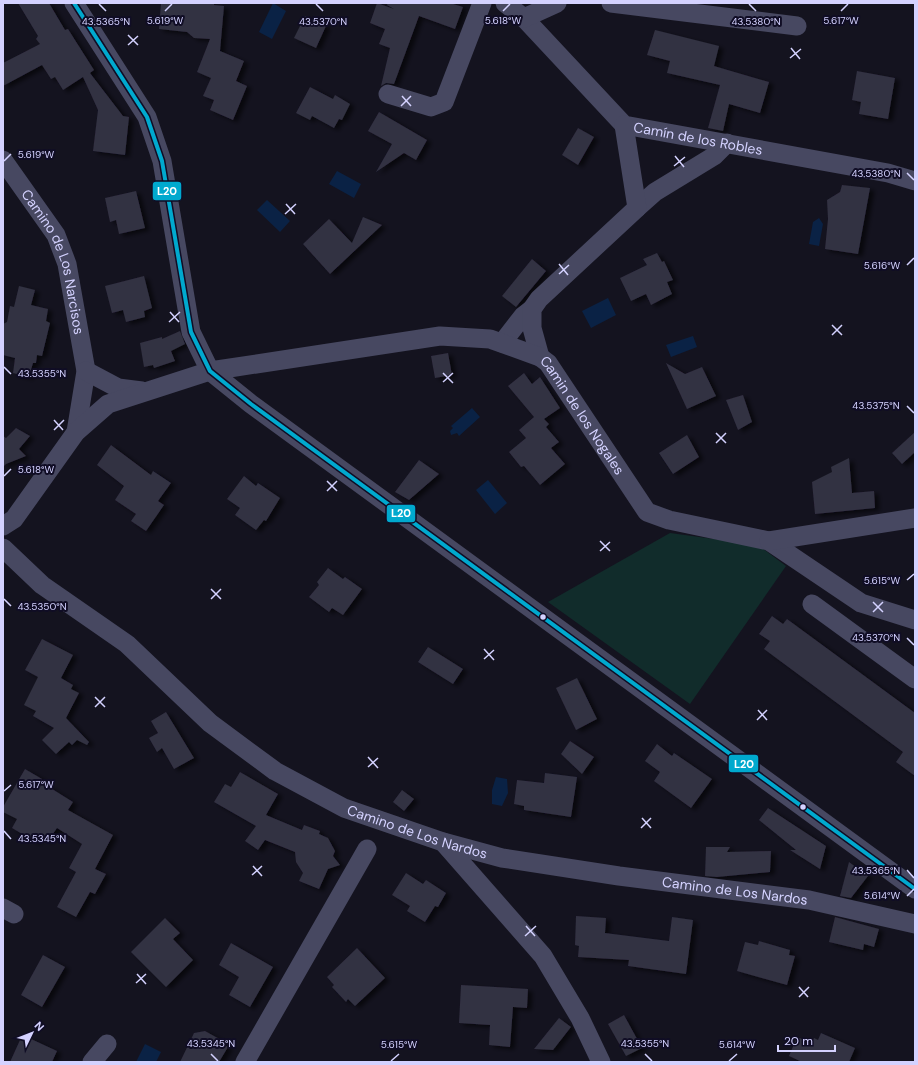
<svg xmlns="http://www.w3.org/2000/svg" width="918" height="1065" font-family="'DM Sans',sans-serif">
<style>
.green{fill:#112c2b}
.water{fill:#0a2245}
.building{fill:#323042;filter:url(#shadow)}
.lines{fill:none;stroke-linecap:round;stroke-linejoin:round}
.minor{stroke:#474861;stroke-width:19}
.bus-1-casing{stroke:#100d25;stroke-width:7}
.bus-1{stroke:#00a9ce;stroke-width:4}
.ticks{fill:none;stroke:#d4d2ff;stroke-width:1.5}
.bus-dot{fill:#d4d2ff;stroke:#100d25;stroke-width:1.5}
.labels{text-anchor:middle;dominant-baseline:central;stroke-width:4;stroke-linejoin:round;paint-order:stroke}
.street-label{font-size:14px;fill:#d4d2ff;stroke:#100d25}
.ticks-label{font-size:10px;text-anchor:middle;fill:#d4d2ff;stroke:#100d25;stroke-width:4;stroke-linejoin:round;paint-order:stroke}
.line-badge{stroke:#100d25;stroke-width:1.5}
.badge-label{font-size:11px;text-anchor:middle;font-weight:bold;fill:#fff}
</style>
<defs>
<filter id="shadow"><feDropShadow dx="4.5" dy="2.5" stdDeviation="2" flood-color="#0009"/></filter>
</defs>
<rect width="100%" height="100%" fill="#14131f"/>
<polygon class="green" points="670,533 758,545 786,566 690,704 548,602"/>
<g class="water">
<polygon points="273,3 286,11 272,39 259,32"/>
<polygon points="337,171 361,184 354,198 329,184"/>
<polygon points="267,200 290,221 280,232 257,210"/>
<polygon points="819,218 823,224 819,246 809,244 813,222"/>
<polygon points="608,298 616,315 591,328 582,311"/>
<polygon points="693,336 697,347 671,357 666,345"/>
<polygon points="472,408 480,417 459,436 457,433 451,435 450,431 453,428 451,426"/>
<polygon points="488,480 507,503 495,514 476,490"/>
<polygon points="496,777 507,779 508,793 502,806 492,804 492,790"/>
<polygon points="145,1044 161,1052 156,1062 136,1062"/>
</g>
<g class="building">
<polygon points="18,3 49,3 65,30 68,29 94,70 90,73 123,116 129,117 125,155 93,151 98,110 83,77 63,90 55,77 51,79 42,65 3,86 3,63 40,44 36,39 38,36"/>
<polygon points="161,3 214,3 214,5 224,6 220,51 244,61 236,81 247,86 233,120 210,110 214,100 203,96 211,78 197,72 210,39 194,38 187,32 159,29"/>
<polygon points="377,3 394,9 387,5 388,3 450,3 463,7 455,29 419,16 394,84 386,83 381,86 390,48 379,44 385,29 370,23"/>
<polygon points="305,16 326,26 316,48 294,38"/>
<polygon points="655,30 719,46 714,66 769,82 760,113 729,104 723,131 708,128 720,85 667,73 670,61 647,55"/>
<polygon points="857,71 895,78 888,119 859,114 861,102 852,100"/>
<polygon points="310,87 333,99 335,95 350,104 342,120 339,119 334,128 312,116 310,120 296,113"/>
<polygon points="379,112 427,140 416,160 404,153 376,172 392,144 368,131"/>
<polygon points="578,128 594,137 578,165 562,155"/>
<polygon points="842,185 870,188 858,254 825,249 828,219 827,200 840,192"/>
<polygon points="136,191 145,228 119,234 116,220 110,222 105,198"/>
<polygon points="363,217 382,225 330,274 303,244 329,219 352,243"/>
<polygon points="657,253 662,262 664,261 673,280 667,282 672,294 651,305 646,294 631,301 620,278 647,265 643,259"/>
<polygon points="532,259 546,271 516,307 502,296"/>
<polygon points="144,276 152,308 144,311 145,317 126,322 123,310 112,313 105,286"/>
<polygon points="19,286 35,290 31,305 48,309 46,321 50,323 42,356 37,355 36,363 33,363 29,377 13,373 15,358 3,355 3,324 7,322 10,306 14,307"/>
<polygon points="180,331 185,344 171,351 175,361 154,368 153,365 144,367 140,343 162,337 162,339"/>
<polygon points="448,353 452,375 435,378 431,356"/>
<polygon points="666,363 685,374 702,367 716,396 687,409"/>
<polygon points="524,373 532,384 540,377 560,408 544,419 549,424 546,427 559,442 551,448 565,464 540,485 524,466 521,467 509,452 526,438 519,430 534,417 508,386"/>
<polygon points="743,395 752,422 738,430 726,400"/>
<polygon points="16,428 30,436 19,449 26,456 6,464 3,467 3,436 6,438"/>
<polygon points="915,432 915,452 902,464 892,453"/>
<polygon points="687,435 699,457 673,474 659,453"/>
<polygon points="111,445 151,475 153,471 171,483 158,501 164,505 146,531 131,521 136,514 115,500 124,486 97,465"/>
<polygon points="849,458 852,493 874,491 875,508 815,514 812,482 832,472 831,467"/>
<polygon points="419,460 439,474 409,500 395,492"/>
<polygon points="244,476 256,486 258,483 280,498 266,521 264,520 256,530 235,515 240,508 227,499"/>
<polygon points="328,568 343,579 345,577 362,589 343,615 332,608 329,612 309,597 319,585 317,582"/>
<polygon points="772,616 783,624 787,619 915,713 915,776 896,762 903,752 764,649 770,641 759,634"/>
<polygon points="42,639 73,655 61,678 73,685 71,689 79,693 66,718 89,742 87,745 77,740 72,745 69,742 56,754 42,740 54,728 33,716 36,711 24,705 38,677 25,670"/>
<polygon points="428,647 463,669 453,684 418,662"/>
<polygon points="577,678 597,719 576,730 556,688"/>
<polygon points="166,712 194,758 174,769 162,748 157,752 149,738 158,733 151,721"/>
<polygon points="570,741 594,757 582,774 561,754"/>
<polygon points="657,744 672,756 674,753 712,779 691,808 654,781 660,772 645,761"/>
<polygon points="25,769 42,779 41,782 73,802 68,810 113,835 95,869 106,874 95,894 90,892 76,917 57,907 76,872 69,868 82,844 57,828 48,841 40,835 36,842 12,828 17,819 3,812 3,807"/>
<polygon points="240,772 278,794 266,815 302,830 304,825 320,831 319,834 328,838 335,851 333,856 340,865 328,869 319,889 299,881 303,873 296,862 295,852 265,840 258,850 245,841 256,826 214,802 225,784 231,787"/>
<polygon points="545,773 577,777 571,817 524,810 524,806 514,804 517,780 544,783"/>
<polygon points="402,790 414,799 404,811 393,802"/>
<polygon points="768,808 826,846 820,869 790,850 796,850 759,820"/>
<polygon points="706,847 730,847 727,852 771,851 770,872 717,877 705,876"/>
<polygon points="849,862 868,876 851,898 840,896"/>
<polygon points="406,873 423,884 426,880 446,893 438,907 435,906 425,922 407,911 410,906 392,895"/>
<polygon points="576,916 606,918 605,933 669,941 672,917 693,920 686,974 628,966 629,960 578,957 579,946 575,945"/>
<polygon points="835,917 879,929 874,947 864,944 863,950 829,942"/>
<polygon points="165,918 180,933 173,939 193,960 166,987 131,952"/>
<polygon points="759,941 790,950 789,955 795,956 787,985 737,971 745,942 758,945"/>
<polygon points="231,943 273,967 250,1007 229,995 239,977 219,965"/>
<polygon points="357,948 385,978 355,1006 348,999 346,1002 332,987 334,985 327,977"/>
<polygon points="43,955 65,967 42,1007 21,995"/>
<polygon points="461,985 528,989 527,1008 513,1007 510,1047 489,1045 490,1025 459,1023"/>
<polygon points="624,1015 642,1048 626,1056 608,1024"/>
<polygon points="559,1018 571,1027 553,1050 534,1049"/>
<polygon points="205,1031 223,1041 221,1043 228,1047 219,1062 180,1062 194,1033"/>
<polygon points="821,1033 855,1048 849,1062 802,1062 789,1056 797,1037 812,1043 814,1038 818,1040"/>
<polygon points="29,1038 57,1051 52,1062 10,1062 20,1040 27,1043"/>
</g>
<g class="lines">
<g class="minor">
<polyline points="74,3 147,117 162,161 191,332 210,371 251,404 915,889"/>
<path id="s1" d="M505,3L524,18L624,125L888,173L915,181"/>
<polyline points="611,3 797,26"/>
<polyline points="524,18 557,3"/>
<polyline points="388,94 431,107 444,102 482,3"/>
<path id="s2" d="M3,160L56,235L67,264L86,371L76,432"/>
<polyline points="637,208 655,192 714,156 727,143"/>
<polyline points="502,343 523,316 532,309"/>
<polyline points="540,357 532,328 532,309 539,299 637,208 624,125"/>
<polyline points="86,371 118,388 142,391"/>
<path id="s3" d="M3,526L14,519L76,432L108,404L210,371L440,336L490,339L540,357L548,363L647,512L669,520L769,541L861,603L915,620"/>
<polyline points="769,541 915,518"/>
<path id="s4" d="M3,548L42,585L127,644L210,723L275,771L344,808L443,842L502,858L619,876L809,900L915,924"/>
<polyline points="812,604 915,679"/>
<polyline points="443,842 543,956 580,1018 601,1062"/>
<polyline points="3,908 14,914"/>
<polyline points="92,1062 107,1044"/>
<polyline points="245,1062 367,849"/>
</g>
<defs>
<polyline id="bus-1" points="74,3 147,117 162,161 191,332 210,371 251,404 915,889"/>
</defs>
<use href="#bus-1" class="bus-1-casing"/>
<use href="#bus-1" class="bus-1"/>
</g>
<path class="ticks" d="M99,4L106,11M316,4L323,11M749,4L756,11M165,11L172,4M503,11L510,4M841,11L848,4M128,35L138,45M128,45L138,36M791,48L800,59M790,58L801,49M402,96L411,106M401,106L411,96M675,156L684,167M4,161L11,154M674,166L685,157M907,173L914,180M286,204L295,214M285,214L296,204M559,264L568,275M907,265L914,258M559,274L569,265M170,312L179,322M169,322L180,312M832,325L842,335M832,335L842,325M4,367L11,374M443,373L453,383M443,382L453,373M907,406L914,413M54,420L63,430M54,430L64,420M716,433L726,443M716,443L726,433M4,476L11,469M327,481L337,491M327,491L337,481M600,541L610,551M600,551L610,542M907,580L914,574M211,589L221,599M4,599L11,606M211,599L221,589M873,602L883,612M873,612L883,602M907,638L914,645M484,649L494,660M484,659L494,650M95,697L105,707M95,707L105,697M758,710L767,720M757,720L767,710M368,757L378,768M368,767L378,758M4,791L11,785M642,818L651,828M641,828L651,818M4,831L11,839M253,866L262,876M907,870L914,878M252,875L262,866M907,896L914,889M526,926L535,936M525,936L536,926M137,974L146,984M136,983L146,974M799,987L808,997M799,997L809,987M211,1054L218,1061M645,1054L652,1061M391,1061L399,1054M729,1061L737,1054"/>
<g class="bus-dot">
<circle cx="543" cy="617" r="3.5"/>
<circle cx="803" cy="807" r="3.5"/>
</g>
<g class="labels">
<g class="street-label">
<text stroke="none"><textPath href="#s1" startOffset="246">Camín de los Robles</textPath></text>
<text stroke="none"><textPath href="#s2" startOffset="116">Camino de Los Narcisos</textPath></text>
<text stroke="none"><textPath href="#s3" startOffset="678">Camin de los Nogales</textPath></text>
<text stroke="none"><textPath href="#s4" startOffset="508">Camino de Los Nardos</textPath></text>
<text stroke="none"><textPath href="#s4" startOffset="832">Camino de Los Nardos</textPath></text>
</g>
</g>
<g class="ticks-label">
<text x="165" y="24">5.619°W</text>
<text x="503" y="24">5.618°W</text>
<text x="841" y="24">5.617°W</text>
<text x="106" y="25">43.5365°N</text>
<text x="756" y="25">43.5380°N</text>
<text x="323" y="25">43.5370°N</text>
<text x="36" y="158">5.619°W</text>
<text x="876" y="177">43.5380°N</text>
<text x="882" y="269">5.616°W</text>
<text x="42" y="377">43.5355°N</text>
<text x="876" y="409">43.5375°N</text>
<text x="36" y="473">5.618°W</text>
<text x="882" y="584">5.615°W</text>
<text x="42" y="610">43.5350°N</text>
<text x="876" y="641">43.5370°N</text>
<text x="36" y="788">5.617°W</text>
<text x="42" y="842">43.5345°N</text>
<text x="876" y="874">43.5365°N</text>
<text x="882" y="899">5.614°W</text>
<text x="211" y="1047">43.5345°N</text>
<text x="645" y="1047">43.5355°N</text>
<text x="399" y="1048">5.615°W</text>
<text x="737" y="1048">5.614°W</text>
</g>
<g class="line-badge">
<rect x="152" y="181" width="30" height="20" rx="4" fill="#00a9ce"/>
<rect x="386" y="504" width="30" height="19" rx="4" fill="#00a9ce"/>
<rect x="728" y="754" width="31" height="19" rx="4" fill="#00a9ce"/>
</g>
<g class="badge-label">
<text x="167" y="195">L20</text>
<text x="401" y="517">L20</text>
<text x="744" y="768">L20</text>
</g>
<rect width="918" height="1065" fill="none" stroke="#d4d2ff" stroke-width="8"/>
<g transform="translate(32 1033) rotate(47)" stroke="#100d25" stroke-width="3" paint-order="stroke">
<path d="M0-3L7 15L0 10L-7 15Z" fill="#d4d2ff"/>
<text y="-6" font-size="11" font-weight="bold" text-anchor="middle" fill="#d4d2ff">N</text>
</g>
<path d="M778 1045v6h57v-6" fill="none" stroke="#d4d2ff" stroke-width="2"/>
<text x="784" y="1045" font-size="12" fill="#d4d2ff" stroke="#100d25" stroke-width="3" paint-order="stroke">20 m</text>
</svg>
